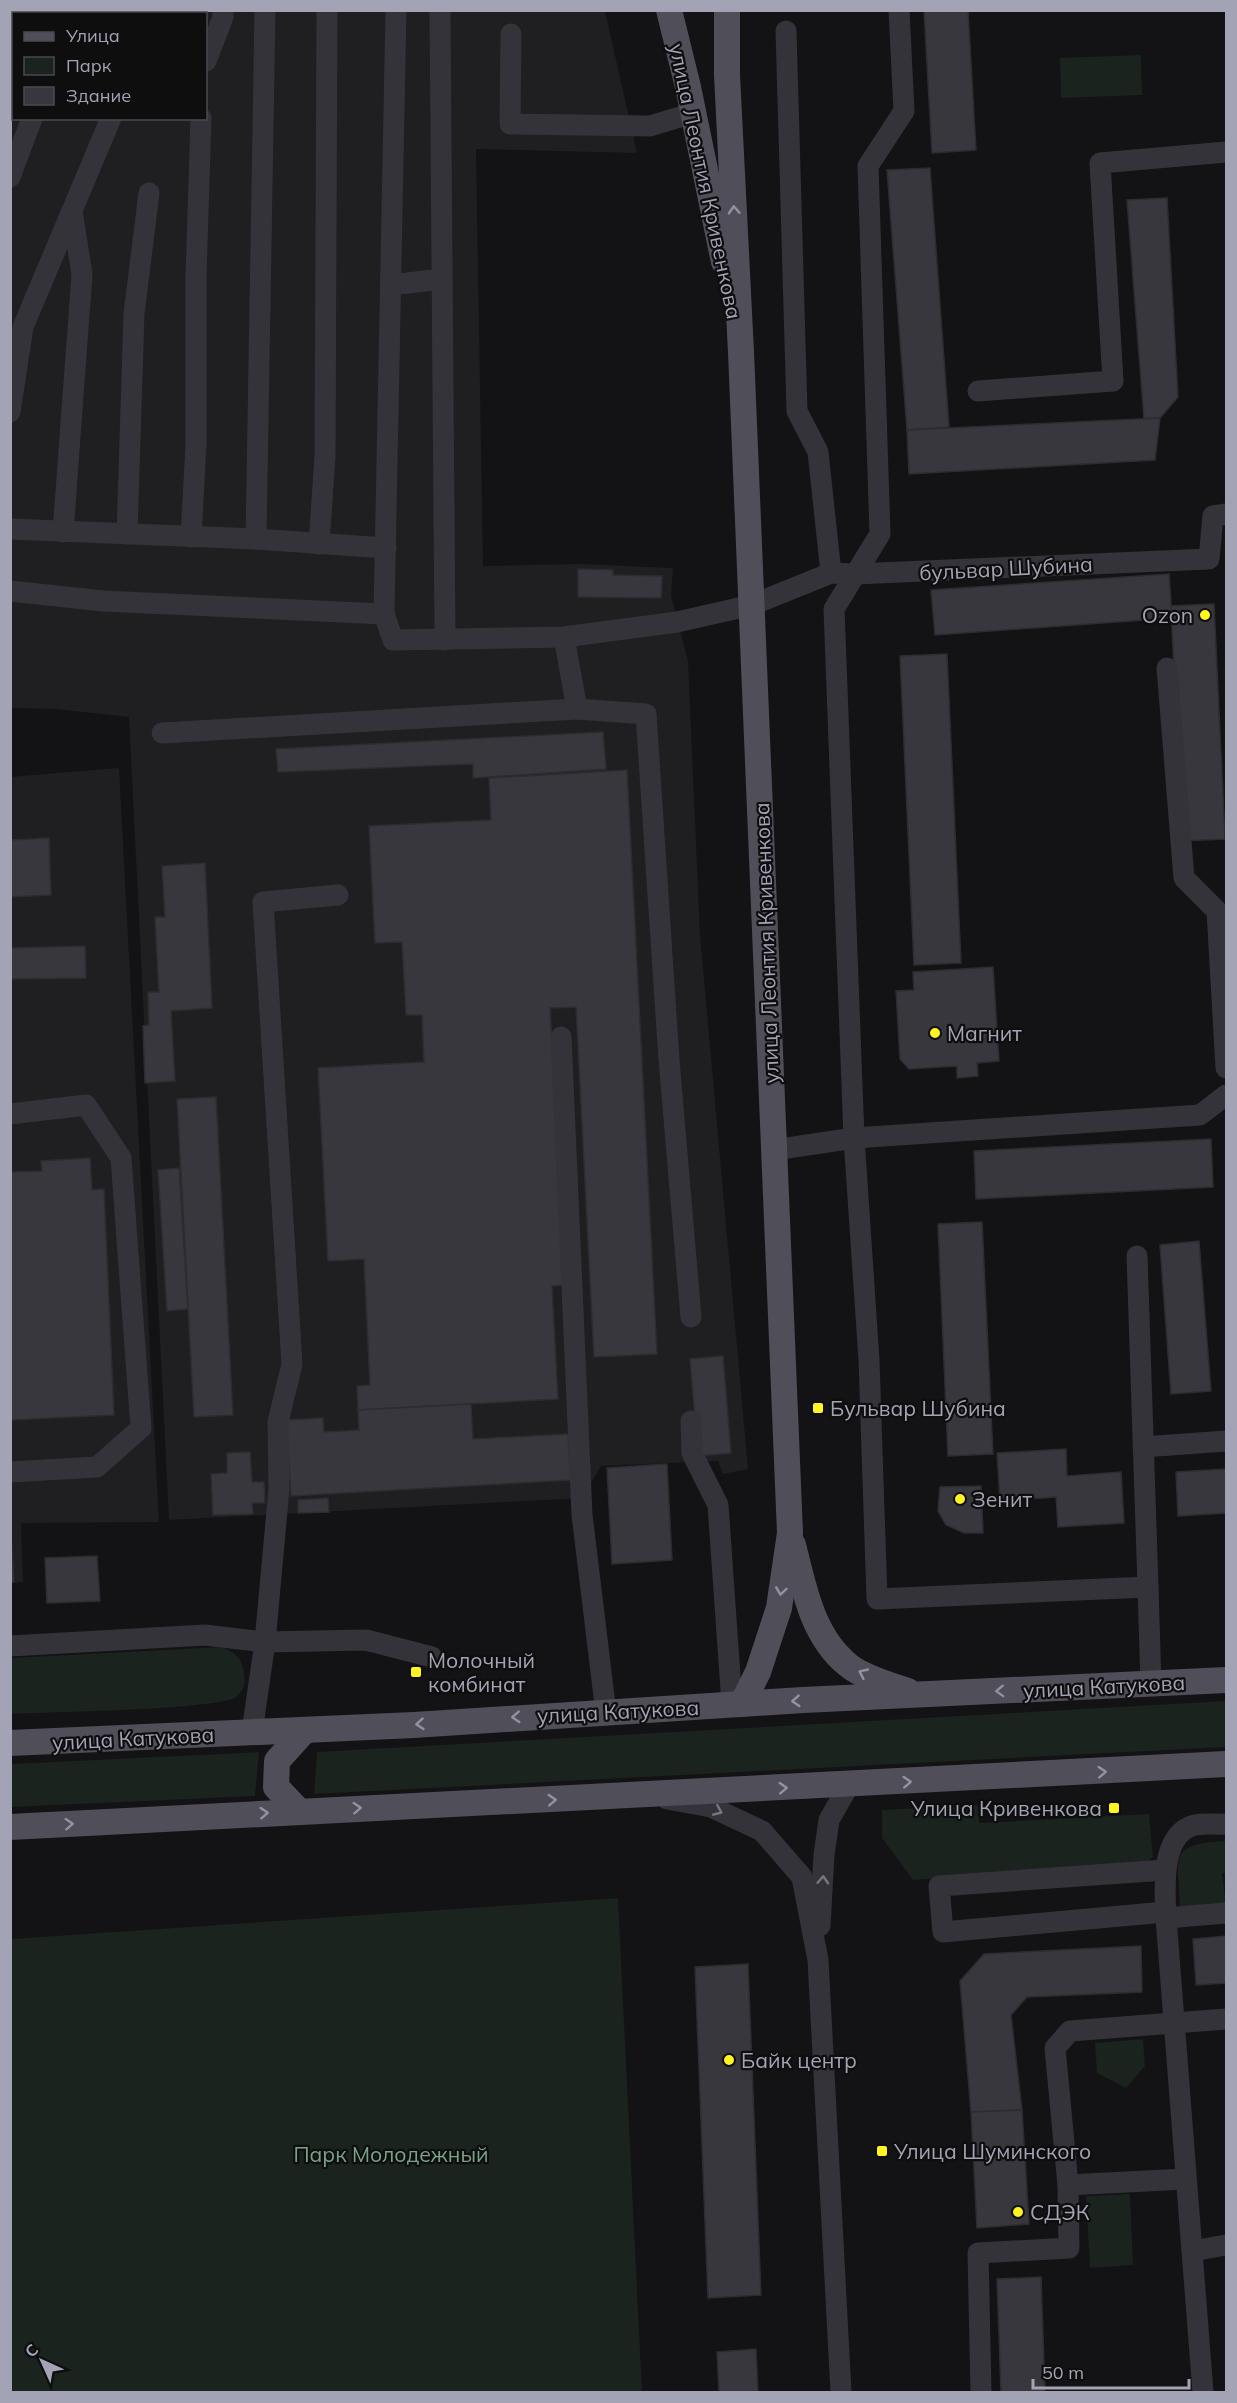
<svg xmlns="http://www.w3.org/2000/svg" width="1237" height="2403" font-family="Mulish,sans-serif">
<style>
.built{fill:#1f1e21;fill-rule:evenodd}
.green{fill:#1a231d}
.building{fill:#38373d;stroke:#2e2c31;stroke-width:1.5}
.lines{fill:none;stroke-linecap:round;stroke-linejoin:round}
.minor{stroke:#34333a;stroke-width:21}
.major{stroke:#504f59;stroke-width:26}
.oneway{stroke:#9292a3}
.oneway2{stroke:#777684}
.poi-dot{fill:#fff320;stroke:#0e0e0f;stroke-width:2}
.labels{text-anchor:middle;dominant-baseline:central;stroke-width:4.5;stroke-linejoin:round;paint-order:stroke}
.street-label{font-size:21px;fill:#a3a3b6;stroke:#0e0e0f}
.poi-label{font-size:21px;fill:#a3a3b6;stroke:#0e0e0f;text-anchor:start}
.park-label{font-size:21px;fill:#78a387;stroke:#0e0e0f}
</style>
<rect width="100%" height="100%" fill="#131214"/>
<g class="built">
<path d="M11,11H605L637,153L476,149L483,566L582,564L673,568L671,596L688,661L700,935L748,1469L723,1474L718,1461L601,1466L582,1498L169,1520L129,717L56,709L11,708ZM14,14H206V118H14Z"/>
<polygon points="119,768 159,1522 21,1523 23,1582 11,1583 10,777"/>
</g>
<g class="green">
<polygon points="1141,55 1142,95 1061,98 1060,58"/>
<path d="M221,1647C232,1651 240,1655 243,1668C246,1679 246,1689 236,1697C218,1710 45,1712 11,1714V1658Z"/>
<polygon points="1226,1701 1226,1747 314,1794 317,1752"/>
<polygon points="259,1752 255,1796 11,1807 11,1764"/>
<polygon points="978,1805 979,1823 1149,1814 1153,1857 1145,1863 913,1880 882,1838 882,1810"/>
<path d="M1226,1841V1873H1222L1226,1904L1180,1907C1178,1856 1168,1844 1226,1841Z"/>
<polygon points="618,1898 642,2392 11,2392 11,1939"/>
<polygon points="1143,2039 1145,2066 1126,2088 1097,2073 1095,2043"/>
<polygon points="1130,2194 1133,2265 1090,2268 1086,2196"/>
</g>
<g class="building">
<polygon points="924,10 968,10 976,150 932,153"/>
<polygon points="930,168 949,427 907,430 887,170"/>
<polygon points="1167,198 1178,397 1160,418 1144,419 1127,200"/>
<polygon points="1160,418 1155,460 909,474 907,430"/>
<polygon points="578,569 613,570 613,575 662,576 661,598 578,597"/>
<polygon points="1169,574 1172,618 935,635 931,590"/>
<polygon points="1214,604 1225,839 1182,841 1171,606"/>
<polygon points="947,654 961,963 914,965 900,656"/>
<polygon points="603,732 606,769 473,778 473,764 278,772 276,749"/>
<polygon points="627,770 657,1354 594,1357 576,1007 550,1008 564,1285 552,1286 558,1399 358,1410 357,1386 370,1385 364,1259 328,1261 318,1068 424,1062 422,1015 406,1015 402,942 375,943 369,826 491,820 489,778"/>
<polygon points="49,838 51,895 10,897 10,840"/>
<polygon points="205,863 212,1008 171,1011 175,1081 145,1083 143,1026 149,1025 148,992 159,992 155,917 165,917 162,866"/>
<polygon points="85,946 86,978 10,979 10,948"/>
<polygon points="993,967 999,1061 977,1063 978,1076 957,1078 957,1066 909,1069 900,1059 896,991 914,990 913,972"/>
<polygon points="216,1097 233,1415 194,1417 177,1099"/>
<polygon points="1211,1139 1213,1187 976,1199 974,1151"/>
<polygon points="90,1158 92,1190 104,1189 114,1415 10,1420 10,1172 42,1171 41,1161"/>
<polygon points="179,1168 188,1309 167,1311 158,1170"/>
<polygon points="982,1222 993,1454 948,1456 938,1224"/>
<polygon points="1199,1241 1211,1391 1171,1394 1160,1245"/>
<polygon points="723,1356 731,1453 698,1456 690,1359"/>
<polygon points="471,1404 473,1439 568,1434 571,1480 291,1496 286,1420 323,1418 324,1432 359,1430 358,1410"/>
<polygon points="1066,1449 1067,1476 1121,1472 1124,1523 1058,1527 1056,1497 1000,1501 997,1453"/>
<polygon points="250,1452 252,1482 264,1482 265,1503 252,1503 253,1514 213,1515 211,1474 227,1473 227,1453"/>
<polygon points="667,1464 672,1560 612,1564 607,1468"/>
<polygon points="1226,1469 1226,1513 1178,1516 1176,1472"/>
<polygon points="981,1486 983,1533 964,1533 946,1525 938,1511 940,1487"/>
<polygon points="328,1498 329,1512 298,1513 298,1500"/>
<polygon points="10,1516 14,1582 10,1582"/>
<polygon points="97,1556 100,1601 47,1603 45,1558"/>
<polygon points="1226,1936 1226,1983 1196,1985 1193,1939"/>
<polygon points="1141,1946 1142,1992 1027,1997 1011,2015 1022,2110 971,2112 960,1981 984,1954"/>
<polygon points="748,1964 761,2295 708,2298 695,1967"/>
<polygon points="1022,2110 1029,2224 977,2228 971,2112"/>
<polygon points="1041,2277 1045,2392 1001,2392 997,2279"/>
<polygon points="756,2349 758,2392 719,2392 717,2352"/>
</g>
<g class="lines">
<g class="minor">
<polyline points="265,10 256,539 386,548"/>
<polyline points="440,10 445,640"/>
<polyline points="899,10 904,111 868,166 880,534 834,609 854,1138 869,1360 877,1599 1148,1587 1151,1685"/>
<polyline points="81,14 82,10"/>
<polyline points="155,14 156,10"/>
<polyline points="10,18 13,10"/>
<polyline points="786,31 797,411 818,452 831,573"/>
<polyline points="511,34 510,124 650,126 693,113"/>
<polyline points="206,61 223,17 223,10"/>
<polyline points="10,177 32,118"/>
<polyline points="391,285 442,279"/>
<polyline points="978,391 1113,381 1100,163 1226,152"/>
<polyline points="10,412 23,327 111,118"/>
<polyline points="10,529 256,539"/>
<polyline points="63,532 82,274 72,211"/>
<polyline points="127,534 134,314 149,193"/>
<polyline points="191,537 196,445 196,276 201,118"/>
<polyline points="319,544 325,456 327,10"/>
<polyline points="10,591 103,601 384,614 393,640 564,637 677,622 752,605 831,573 855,574 1209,559 1213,516 1226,514"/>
<polyline points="384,614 396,10"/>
<polyline points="564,637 577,709 646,714 669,1060 691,1317"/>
<polyline points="1167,668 1184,878 1217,911 1226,1068"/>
<polyline points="162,733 577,709"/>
<polyline points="338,895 263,902 292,1364 278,1422 279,1489 265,1642 366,1640 432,1657"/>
<polyline points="561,1037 582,1515 606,1713"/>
<polyline points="10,1114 86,1105 121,1158 141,1428 97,1467 10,1472"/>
<polyline points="774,1150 854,1138 1200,1115 1226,1095"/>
<polyline points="1137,1256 1148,1587"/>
<polyline points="691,1421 692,1453 718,1505 732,1704"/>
<polyline points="1143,1447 1226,1441"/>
<polyline points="10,1646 205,1635 265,1642 252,1732"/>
<polyline points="667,1799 711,1807 762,1831 802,1877 818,1960 841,2392"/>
<polyline points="1165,1870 939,1886 943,1932 1165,1912"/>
<polyline points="1166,1918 1226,1913"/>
<polyline points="820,1926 824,1855 829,1820 849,1785"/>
<polyline points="1068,2185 1185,2179"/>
<polyline points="1192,2251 1226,2245"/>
<polyline points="981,2392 978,2253 1069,2248 1068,2185 1055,2048 1070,2031 1226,2019"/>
<path d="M1203,2392L1166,1918C1165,1892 1160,1841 1189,1827C1198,1822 1216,1825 1226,1824"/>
</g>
<g class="major">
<polyline points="669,10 688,87 724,262"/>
<polyline points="727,10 727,75 741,352 790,1533 779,1608 758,1672 742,1704"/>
<path d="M793,1545C804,1588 812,1636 848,1665C862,1677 890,1685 908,1691"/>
<polyline points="10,1743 414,1725 803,1700 1226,1680"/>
<polyline points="299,1811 276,1787 277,1761 305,1730"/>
<polyline points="10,1827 1226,1764"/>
</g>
</g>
<defs><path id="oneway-chevron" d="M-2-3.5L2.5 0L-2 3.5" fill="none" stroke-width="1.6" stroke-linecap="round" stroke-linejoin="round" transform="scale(1.5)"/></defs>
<g class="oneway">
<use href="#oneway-chevron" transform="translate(734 210) rotate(-93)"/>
<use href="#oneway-chevron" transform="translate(781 1591) rotate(98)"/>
<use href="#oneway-chevron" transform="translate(863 1673) rotate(-155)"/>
<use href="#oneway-chevron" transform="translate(1000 1691) rotate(178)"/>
<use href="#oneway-chevron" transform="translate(796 1701) rotate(176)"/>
<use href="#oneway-chevron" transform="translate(516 1717) rotate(177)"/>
<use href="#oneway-chevron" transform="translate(420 1724) rotate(175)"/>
<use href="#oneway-chevron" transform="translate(1102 1772) rotate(-3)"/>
<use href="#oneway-chevron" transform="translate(907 1782) rotate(-3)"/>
<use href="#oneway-chevron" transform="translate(783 1788) rotate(-3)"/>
<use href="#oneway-chevron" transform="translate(552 1800) rotate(-3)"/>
<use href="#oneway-chevron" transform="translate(357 1808) rotate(-3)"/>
<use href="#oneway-chevron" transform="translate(264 1813) rotate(-3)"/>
<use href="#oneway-chevron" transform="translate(69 1824) rotate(-3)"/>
</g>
<g class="oneway2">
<use href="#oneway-chevron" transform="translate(718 1811) rotate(23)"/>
<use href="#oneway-chevron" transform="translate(823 1880) rotate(-87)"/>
</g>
<g class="poi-dot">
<circle cx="1205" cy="615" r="6"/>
<circle cx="935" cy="1033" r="6"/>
<rect x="812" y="1402" width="12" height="12" rx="3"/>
<circle cx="960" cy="1499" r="6"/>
<rect x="410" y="1666" width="12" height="12" rx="3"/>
<rect x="1108" y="1802" width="12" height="12" rx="3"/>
<circle cx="729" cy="2060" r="6"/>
<rect x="876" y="2145" width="12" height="12" rx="3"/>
<circle cx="1018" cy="2212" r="6"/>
</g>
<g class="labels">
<g class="street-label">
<text transform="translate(706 181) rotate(78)">улица Леонтия Кривенкова</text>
<text transform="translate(1006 568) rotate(-3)">бульвар Шубина</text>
<text transform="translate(766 943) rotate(-92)">улица Леонтия Кривенкова</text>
<text transform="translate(1104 1686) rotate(-3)">улица Катукова</text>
<text transform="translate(618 1711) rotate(-3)">улица Катукова</text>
<text transform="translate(133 1738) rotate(-3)">улица Катукова</text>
</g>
<g class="poi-label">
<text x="1193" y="615" text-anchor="end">Ozon</text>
<text x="947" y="1033">Магнит</text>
<text x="830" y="1408">Бульвар Шубина</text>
<text x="972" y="1499">Зенит</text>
<text x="428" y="1660">Молочный<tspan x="428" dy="24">комбинат</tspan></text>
<text x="1102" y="1808" text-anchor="end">Улица Кривенкова</text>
<text x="741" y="2060">Байк центр</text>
<text x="894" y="2151">Улица Шуминского</text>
<text x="1030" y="2212">СДЭК</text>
</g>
<g class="park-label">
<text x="391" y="2154">Парк Молодежный</text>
</g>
</g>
<rect width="1237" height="2403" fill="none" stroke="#a3a3b6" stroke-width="24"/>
<rect x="12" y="12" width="195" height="108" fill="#0e0e0f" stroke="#4a4a52" stroke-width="1.5"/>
<rect x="24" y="32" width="30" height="9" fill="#504f59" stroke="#4a4a52" stroke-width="1.5"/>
<text x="66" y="42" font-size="18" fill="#a3a3b6">Улица</text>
<rect x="24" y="57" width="30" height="18" fill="#1a231d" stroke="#4a4a52" stroke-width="1.5"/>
<text x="66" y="72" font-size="18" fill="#a3a3b6">Парк</text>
<rect x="24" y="87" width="30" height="18" fill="#38373d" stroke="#4a4a52" stroke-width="1.5"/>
<text x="66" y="102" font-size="18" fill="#a3a3b6">Здание</text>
<g transform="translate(42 2361) rotate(315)" stroke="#0e0e0f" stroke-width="4.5" paint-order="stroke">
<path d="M0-4.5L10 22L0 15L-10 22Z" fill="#a3a3b6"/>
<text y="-9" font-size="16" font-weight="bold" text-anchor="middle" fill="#a3a3b6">С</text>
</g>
<path d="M1033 2379v9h156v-9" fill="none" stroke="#a3a3b6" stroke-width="3"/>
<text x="1042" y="2379" font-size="18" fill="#a3a3b6" stroke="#0e0e0f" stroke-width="4.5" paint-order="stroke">50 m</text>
</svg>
